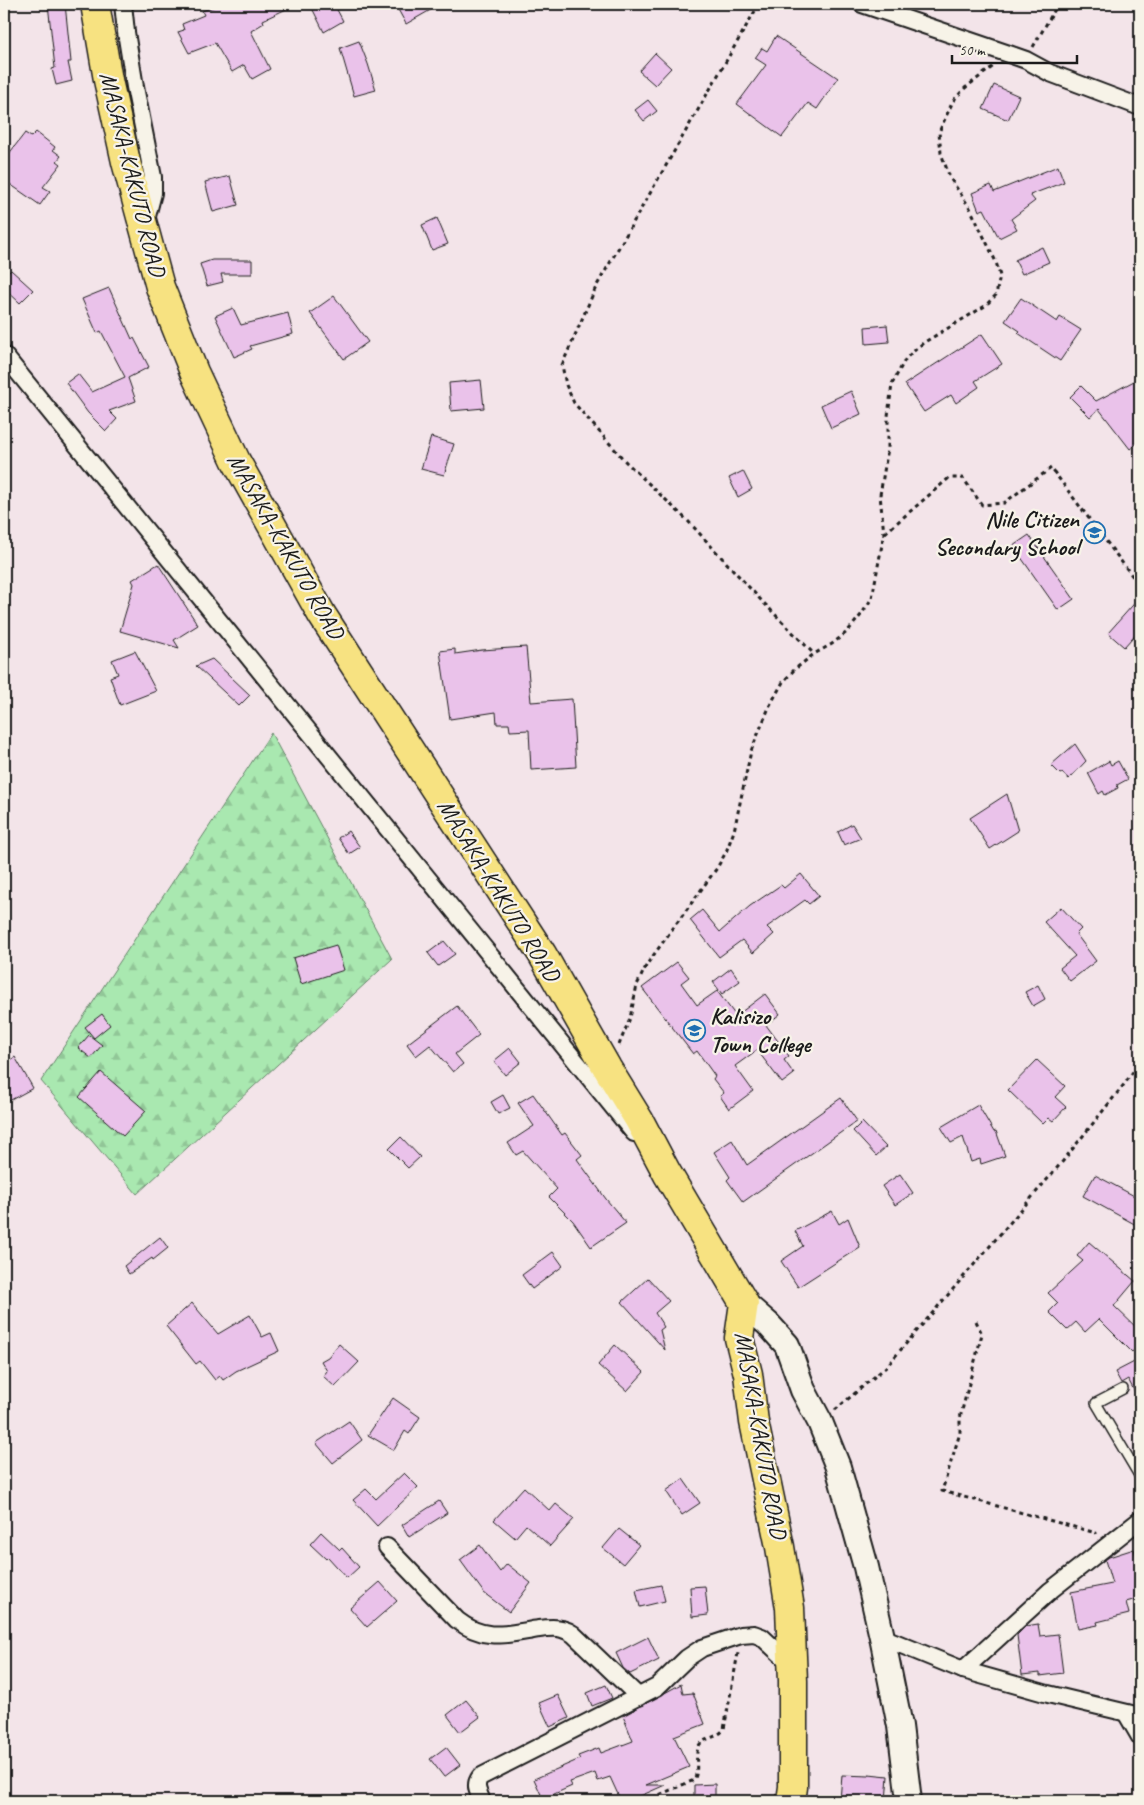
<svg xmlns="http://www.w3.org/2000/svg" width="1144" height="1805" font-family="Caveat,sans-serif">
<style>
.forest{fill:url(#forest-firs);stroke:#628266}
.building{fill:#eac2ea;stroke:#1c1c1c}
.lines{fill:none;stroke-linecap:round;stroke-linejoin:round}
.lane-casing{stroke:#1c1c1c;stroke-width:12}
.street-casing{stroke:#1c1c1c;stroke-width:20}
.secondary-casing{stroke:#1c1c1c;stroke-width:28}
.highway-casing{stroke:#1c1c1c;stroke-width:31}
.path{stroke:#1c1c1c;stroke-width:3;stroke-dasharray:4 4;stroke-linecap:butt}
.lane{stroke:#f7f3e8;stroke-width:9}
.street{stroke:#f7f3e8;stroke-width:16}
.secondary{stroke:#f7f3e8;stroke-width:24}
.highway{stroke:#f7e281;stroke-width:28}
.labels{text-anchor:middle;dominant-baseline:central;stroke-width:4.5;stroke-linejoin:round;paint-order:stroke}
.street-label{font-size:24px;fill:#1c1c1c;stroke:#f7f3e8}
.poi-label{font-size:24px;font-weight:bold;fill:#1c1c1c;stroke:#f7f3e8;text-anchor:end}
</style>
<defs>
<pattern id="forest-firs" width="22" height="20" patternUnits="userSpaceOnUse" patternTransform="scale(1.25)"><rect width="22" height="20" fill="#a9e8b0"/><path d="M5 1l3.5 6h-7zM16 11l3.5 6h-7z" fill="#91c697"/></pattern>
</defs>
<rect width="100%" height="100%" fill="#f3e4e9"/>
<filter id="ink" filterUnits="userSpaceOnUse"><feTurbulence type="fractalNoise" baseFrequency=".02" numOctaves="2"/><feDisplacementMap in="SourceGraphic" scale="10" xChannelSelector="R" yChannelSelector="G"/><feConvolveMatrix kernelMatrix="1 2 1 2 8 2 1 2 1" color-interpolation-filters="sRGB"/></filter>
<g filter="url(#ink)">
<polygon class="forest" points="271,733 392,959 137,1194 41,1081"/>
<g class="building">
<polygon points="48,4 65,4 71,62 68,62 72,81 56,85 52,69 55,68"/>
<polygon points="221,4 297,4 263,20 264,23 251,31 270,69 252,79 244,65 232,72 215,43 189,53 178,32 184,30 182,24 204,15 202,11"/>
<polygon points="320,4 334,4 343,21 324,32 312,8"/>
<polygon points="395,4 441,4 406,24"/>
<polygon points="776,36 838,78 817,109 808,103 782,137 737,104 766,65 755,58 762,48 767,51"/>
<polygon points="359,41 368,64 376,90 354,96 340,48"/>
<polygon points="655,53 671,68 655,85 639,71"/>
<polygon points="994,85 1019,96 1008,120 983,109"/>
<polygon points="648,100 657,111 644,121 635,110"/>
<polygon points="36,132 55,147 53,150 61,156 57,161 61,164 43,187 50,191 40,205 4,180 4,160 25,133 31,137"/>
<polygon points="1058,166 1064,182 1030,195 1035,201 1011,219 1017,229 999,238 984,209 979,211 972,193 991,185 994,192"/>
<polygon points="230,176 238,205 213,212 205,182"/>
<polygon points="437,218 448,244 432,250 422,225"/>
<polygon points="1042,247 1049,262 1022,274 1015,260"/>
<polygon points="212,260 252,260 252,274 221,274 223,282 207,286 200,264"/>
<polygon points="11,270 33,290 20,303 4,288 4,277"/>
<polygon points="109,288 132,339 134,338 149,367 128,378 136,401 109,411 117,419 106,431 88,413 66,383 78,374 92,392 125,377 101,331 97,333 82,299"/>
<polygon points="334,296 368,342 344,359 310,313"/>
<polygon points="1021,298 1057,322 1060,317 1081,330 1060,361 1018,333 1020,331 1005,321"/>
<polygon points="233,308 241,325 288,313 293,334 250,346 252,349 234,357 215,316"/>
<polygon points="887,325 889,342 866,344 865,327"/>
<polygon points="982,334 1002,364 975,381 979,387 956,403 951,395 924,412 905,384"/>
<polygon points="481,380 484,408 451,411 449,383"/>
<polygon points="1136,380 1140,387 1140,441 1130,449 1099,409 1090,417 1070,397 1081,386 1096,401"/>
<polygon points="851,391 861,414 831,428 821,405"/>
<polygon points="431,437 454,444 444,475 421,469"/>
<polygon points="743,471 752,489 738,497 729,478"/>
<polygon points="1029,535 1074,599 1058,610 1013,546"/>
<polygon points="158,564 198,625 174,640 179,648 120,631 134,584 132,580"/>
<polygon points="1140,597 1140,629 1124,647 1108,633"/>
<polygon points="526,647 531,702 572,699 576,767 531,770 529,730 510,731 509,724 497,724 496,712 450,719 440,651 455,649 455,654 482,650"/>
<polygon points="135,651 156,691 120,705 110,677 118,674 112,660"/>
<polygon points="212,659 250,695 239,706 196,666"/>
<polygon points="1075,744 1086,761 1069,779 1062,773 1060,774 1051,765"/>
<polygon points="1109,761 1111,765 1118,761 1128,779 1117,785 1118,788 1105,795 1103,791 1099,794 1088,773"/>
<polygon points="1007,794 1018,831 990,849 970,818"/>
<polygon points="852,824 861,838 844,845 838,832"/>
<polygon points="348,831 360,847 349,854 338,838"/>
<polygon points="801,874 819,896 809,904 805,900 767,927 774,934 753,953 742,940 719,957 690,920 702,910 720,932 750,906 781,885 784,888"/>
<polygon points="1061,907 1081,929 1076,934 1096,961 1070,981 1060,968 1075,956 1044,922"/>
<polygon points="444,941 455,954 438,966 428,953"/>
<polygon points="336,945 344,970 301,984 293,958"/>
<polygon points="677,962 689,977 681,983 697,1005 717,991 736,1016 765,994 780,1014 766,1025 789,1056 784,1060 794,1074 782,1083 757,1050 735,1066 753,1091 729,1109 720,1096 724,1093 713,1079 715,1076 697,1051 693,1054 642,988"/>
<polygon points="731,968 740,981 722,994 713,982"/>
<polygon points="1038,985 1045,999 1033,1006 1025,992"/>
<polygon points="457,1006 479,1035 455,1054 463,1064 453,1072 430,1045 416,1056 407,1044"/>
<polygon points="102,1014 110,1025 94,1038 85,1027"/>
<polygon points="89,1035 102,1045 91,1058 78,1048"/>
<polygon points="510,1048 521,1062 505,1075 494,1061"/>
<polygon points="15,1057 33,1088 9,1101 4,1091 4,1064"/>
<polygon points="1037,1060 1065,1086 1055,1097 1066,1107 1053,1121 1049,1118 1043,1124 1008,1090"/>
<polygon points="101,1072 146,1111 123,1136 79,1097"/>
<polygon points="533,1094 562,1135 565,1133 582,1155 577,1159 606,1199 626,1223 591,1247 573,1221 549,1197 557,1189 523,1151 516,1155 508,1143 534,1126 518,1103"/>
<polygon points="503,1095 510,1108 498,1114 491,1102"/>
<polygon points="841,1098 857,1121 743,1202 727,1180 730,1177 714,1152 732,1140 747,1165"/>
<polygon points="978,1105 994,1132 996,1131 1005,1156 981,1164 980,1159 971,1162 963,1137 951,1143 941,1127"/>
<polygon points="862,1122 886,1147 876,1156 853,1131"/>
<polygon points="401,1137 420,1157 408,1168 389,1149"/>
<polygon points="900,1174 913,1193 895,1205 882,1186"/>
<polygon points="1095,1175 1140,1199 1140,1227 1083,1196"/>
<polygon points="832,1211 839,1224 848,1218 860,1247 798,1287 781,1261 803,1246 795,1231"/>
<polygon points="160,1237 168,1248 153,1260 152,1258 129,1274 124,1266"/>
<polygon points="1089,1242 1135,1281 1114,1306 1140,1331 1140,1345 1132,1352 1099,1319 1085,1332 1076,1322 1067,1330 1049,1312 1058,1303 1048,1293 1083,1261 1077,1256"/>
<polygon points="553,1252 563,1266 532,1289 522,1275"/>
<polygon points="648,1278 669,1301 655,1313 664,1327 660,1330 665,1350 622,1302"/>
<polygon points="192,1303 218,1334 250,1315 262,1337 271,1333 279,1351 236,1371 223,1380 220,1376 215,1380 200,1361 196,1364 166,1326"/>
<polygon points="339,1344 359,1362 335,1387 323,1376 327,1371 321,1361 328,1357"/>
<polygon points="615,1345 644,1372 627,1391 598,1365"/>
<polygon points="1140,1359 1140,1402 1128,1379 1121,1383 1115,1372"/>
<polygon points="393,1398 420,1417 409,1434 405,1431 394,1450 368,1435"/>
<polygon points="349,1421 362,1440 333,1463 316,1443"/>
<polygon points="404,1473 418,1487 377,1526 353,1500 366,1489 376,1499"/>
<polygon points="683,1479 700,1503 682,1515 666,1491"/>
<polygon points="524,1487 550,1511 556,1504 574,1519 550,1546 526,1525 515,1538 494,1520"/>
<polygon points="439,1501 447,1513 409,1537 402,1525"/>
<polygon points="619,1529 639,1545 623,1564 603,1548"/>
<polygon points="321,1532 340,1550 342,1548 359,1567 347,1578 328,1557 326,1559 310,1544"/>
<polygon points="480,1545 500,1572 507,1564 531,1583 509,1612 484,1593 460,1560"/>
<polygon points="1134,1549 1140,1571 1140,1598 1126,1602 1129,1614 1097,1622 1098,1625 1078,1629 1071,1592 1112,1584 1105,1560 1109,1557"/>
<polygon points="380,1582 397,1601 367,1627 350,1608"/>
<polygon points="661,1585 665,1601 640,1607 636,1590"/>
<polygon points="705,1586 708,1615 692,1617 690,1587"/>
<polygon points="1038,1624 1040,1636 1058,1634 1063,1673 1040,1676 1040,1673 1022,1675 1017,1635 1026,1626"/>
<polygon points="648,1637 659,1660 630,1674 623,1668 616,1653"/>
<polygon points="681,1684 683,1694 693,1693 705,1724 674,1736 689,1767 646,1785 665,1785 629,1801 621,1801 610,1777 598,1781 595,1773 570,1782 572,1786 543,1799 534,1779 580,1759 578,1756 599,1748 601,1753 633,1741 623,1716"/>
<polygon points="606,1685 612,1698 592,1706 587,1693"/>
<polygon points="558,1695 569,1718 550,1727 539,1703"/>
<polygon points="466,1700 480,1717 460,1732 447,1715"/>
<polygon points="446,1747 460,1765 444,1777 430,1759"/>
<polygon points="869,1774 888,1776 886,1801 840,1801 842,1775 869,1776"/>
<polygon points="715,1784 715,1801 694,1801 694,1785"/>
</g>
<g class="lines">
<defs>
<polyline id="lane" points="1123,1389 1096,1403 1140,1477"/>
<g id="street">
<polyline points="123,4 126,32 135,87 153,177 153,193 146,220"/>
<polyline points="862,4 1009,54 1026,60 1050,73 1140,107"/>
<polyline points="4,355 634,1133"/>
<path d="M387,1547L457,1620C485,1642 507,1634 539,1629C546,1628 556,1627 562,1629C566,1630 570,1632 573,1634L639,1697"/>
<polyline points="882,1637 963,1670 1051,1590 1140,1520"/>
<polyline points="963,1670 1048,1694 1140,1716"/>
<polyline points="1126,1713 1140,1737"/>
<path d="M482,1801C478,1792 474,1785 480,1777L657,1687L687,1658L702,1648L741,1635L754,1634L762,1637L792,1665"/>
</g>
<polyline id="secondary" points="744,1303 768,1324 787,1345 803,1390 820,1422 838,1467 866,1567 882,1637 900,1726 909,1801"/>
<polyline id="highway" points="95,4 108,80 126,162 160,287 194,372 236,461 322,615 542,954 607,1068 639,1120 667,1173 744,1303 739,1338 748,1374 754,1422 780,1547 790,1608 793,1681 793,1787 791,1801"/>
</defs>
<use href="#lane" class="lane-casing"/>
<use href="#street" class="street-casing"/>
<use href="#secondary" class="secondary-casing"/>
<use href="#highway" class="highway-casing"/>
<g class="path">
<polyline points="759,4 596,287 562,365 566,385 574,403 626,462 688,521 759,598 814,654"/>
<polyline points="1033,47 1058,4"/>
<polyline points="885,533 949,478 963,478 982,505 1004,503 1051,468 1136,581"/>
<polyline points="619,1045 630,1018 637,985 647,964 717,868 726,852 734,831 751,751 770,705 783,682 794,670 814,654 832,644 847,632 861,615 872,598 884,534 880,495 888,448 888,416 892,384 906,358 923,343 985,306 996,295 1000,276 996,262 970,208 950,178 941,153 939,132 953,101 965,88 995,65"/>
<polyline points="976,1321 982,1334 960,1418 960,1433 942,1491 1096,1533 1096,1534"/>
<polyline points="835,1410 886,1367 1063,1161 1126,1082 1140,1061"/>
<path d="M645,1801L694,1780C700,1770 693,1754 700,1744C706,1737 718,1738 724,1729L738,1653"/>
</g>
<use href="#lane" class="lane"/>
<use href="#street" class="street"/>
<use href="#secondary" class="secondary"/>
<use href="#highway" class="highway"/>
</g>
</g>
<defs>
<symbol id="school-ring" viewBox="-11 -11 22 22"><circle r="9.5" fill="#f7f3e8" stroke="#1f6fb2" stroke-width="1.5"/><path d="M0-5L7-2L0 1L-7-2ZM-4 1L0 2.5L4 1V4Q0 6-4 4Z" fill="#1f6fb2"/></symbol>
</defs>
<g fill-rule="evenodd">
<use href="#school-ring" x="1082" y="520" width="25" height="25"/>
<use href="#school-ring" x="682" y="1018" width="25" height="25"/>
</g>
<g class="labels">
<g class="street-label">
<text transform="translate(133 174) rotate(76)">MASAKA-KAKUTO ROAD</text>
<text transform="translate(286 546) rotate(60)">MASAKA-KAKUTO ROAD</text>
<text transform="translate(499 890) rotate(58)">MASAKA-KAKUTO ROAD</text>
<text transform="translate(761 1435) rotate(80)">MASAKA-KAKUTO ROAD</text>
</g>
<g class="poi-label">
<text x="1079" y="519">Nile Citizen<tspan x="1079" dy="28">Secondary School</tspan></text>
<text x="710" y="1016" text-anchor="start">Kalisizo<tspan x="710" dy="28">Town College</tspan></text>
</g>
</g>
<rect width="1144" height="1805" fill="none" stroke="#f7f3e8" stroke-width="20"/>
<rect x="10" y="10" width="1124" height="1785" fill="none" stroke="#1c1c1c" stroke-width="2" filter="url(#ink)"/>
<path d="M952 55v8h125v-8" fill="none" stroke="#1c1c1c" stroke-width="2.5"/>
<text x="959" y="55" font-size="15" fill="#1c1c1c" stroke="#f7f3e8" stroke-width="4" paint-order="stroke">50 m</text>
</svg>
